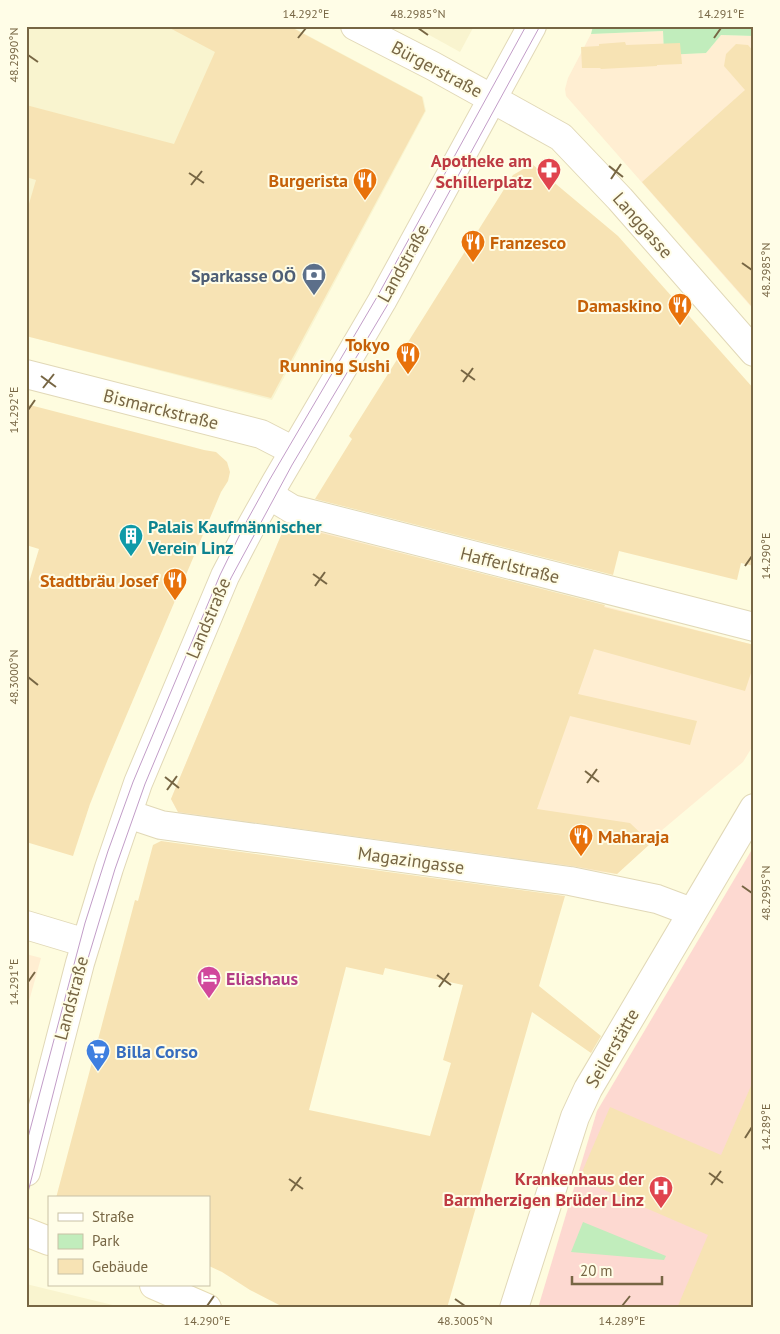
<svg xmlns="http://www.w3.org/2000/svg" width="780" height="1334" font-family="'PT Sans',sans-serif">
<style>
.residential{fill:#f9f4cf}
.commercial{fill:#ffeed2}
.medical{fill:#fdd9d1}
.green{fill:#c1edbc}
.building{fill:#f7e3b4;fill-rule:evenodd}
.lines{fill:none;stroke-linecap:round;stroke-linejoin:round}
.street-casing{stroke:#e1d8b7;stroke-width:30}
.secondary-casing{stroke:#e6dbb4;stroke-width:30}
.street{stroke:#fff;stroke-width:28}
.secondary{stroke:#fff;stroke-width:28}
.tram{stroke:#c29dc8;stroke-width:1}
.ticks{fill:none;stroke:#764;stroke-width:2}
.labels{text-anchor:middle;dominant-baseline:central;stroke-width:4;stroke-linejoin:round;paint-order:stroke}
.street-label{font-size:18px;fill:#764;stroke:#fffde7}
.health-label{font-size:18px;font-weight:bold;fill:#be3a42;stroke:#fffde7;text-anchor:end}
.food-label{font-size:18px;font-weight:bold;fill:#c56008;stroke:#fffde7;text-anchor:end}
.service-label{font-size:18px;font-weight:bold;fill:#4e5e75;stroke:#fffde7;text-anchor:end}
.culture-label{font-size:18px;font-weight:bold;fill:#0d838f;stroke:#fffde7;text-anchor:start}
.hotel-label{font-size:18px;font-weight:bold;fill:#b23c85;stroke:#fffde7;text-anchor:start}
.shop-label{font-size:18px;font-weight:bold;fill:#366cbe;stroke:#fffde7;text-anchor:start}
.neatline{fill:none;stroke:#764;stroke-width:2}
.ticks-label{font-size:12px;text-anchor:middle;fill:#764}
</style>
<rect width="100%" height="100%" fill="#fefcdf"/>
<g class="residential">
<polygon points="26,26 290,26 423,97 426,111 272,400 26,336"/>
<polygon points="413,26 474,26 460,52"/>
<polygon points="26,1284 125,1308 26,1308"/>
</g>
<g class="commercial">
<polygon points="663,31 664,54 706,53 721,35 754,36 754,310 566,96 565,89 568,78 591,34"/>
<polygon points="299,526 754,645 754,744 743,762 649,841 651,843 617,874 179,814 171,799 282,533"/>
<polygon points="26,954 41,958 26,1012"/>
</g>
<polygon class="medical" points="754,846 754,1308 538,1308 597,1111"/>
<g class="green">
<polygon points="593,26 754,26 754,36 721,35 706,53 664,55 663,31 591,34"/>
<polygon points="583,1222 666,1256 664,1260 571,1252"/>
</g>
<g class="building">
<polygon points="166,26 289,26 422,97 425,111 271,398 26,336 26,214 36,180 26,177 26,105 174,144 215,52"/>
<polygon points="625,42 626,45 680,43 682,64 657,65 657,66 601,69 600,68 582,68 581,47 599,46 599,44"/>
<polygon points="736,44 748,45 754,52 754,309 642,182 745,90 724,66 726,54"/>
<polygon points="532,164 618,236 754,389 754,566 741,563 737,580 619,551 613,575 315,499 352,439 349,436 513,175"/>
<polygon points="26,404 204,450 216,452 227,462 230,472 228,481 221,492 108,759 90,804 73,856 26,842 26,592 39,549 26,545"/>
<polygon points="298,527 605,605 604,607 754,645 754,664 745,691 594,649 578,694 697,721 690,745 570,716 537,809 630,823 651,843 617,874 572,866 178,812 171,799 244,624 282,533"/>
<path d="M161,841L565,896L539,986L601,1036L591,1053L532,1012L447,1308H285L250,1290L222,1272L209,1266V1198H56L135,900L138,901L153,845ZM346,967L383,975L385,968L463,985L443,1060L451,1063L430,1136L309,1110Z"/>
<polygon points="754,1079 754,1308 677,1308 708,1235 579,1179 610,1107 721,1155"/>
</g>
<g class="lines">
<defs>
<g id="street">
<polyline points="355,26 433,66 561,137 620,199 754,352"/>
<polyline points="26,374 261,434 294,451"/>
<polyline points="269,495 292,509 754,627"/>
<polyline points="128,814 161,825 570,881 657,899 681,908 691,914"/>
<polyline points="26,925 86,943"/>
<polyline points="26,1172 80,963 109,868 138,783 225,576 249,530 276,482 382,301 532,26"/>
<polyline points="514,1308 575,1117 588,1089 754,808"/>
</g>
<g id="secondary">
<polyline points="26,1232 49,1241"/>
<polyline points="154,1285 207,1308"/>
</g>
</defs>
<use href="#street" class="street-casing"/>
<use href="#secondary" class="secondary-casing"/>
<use href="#street" class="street"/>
<use href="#secondary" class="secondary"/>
<g class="tram">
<polyline points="26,1145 85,923 108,851 133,782 220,575 244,526 270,479 377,297 526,26"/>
<polyline points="26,1200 86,965 115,869 145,784 231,578 292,465 388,304 540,26"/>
</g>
</g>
<path class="ticks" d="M418,28L428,35M298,38L306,28M714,38L721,28M28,55L38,62M609,166L623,177M189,173L204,183M611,179L621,164M191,185L202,171M742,263L752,270M461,370L475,380M41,376L56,387M463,382L473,368M43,388L54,374M28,410L35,400M745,566L752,556M313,574L327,584M315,586L325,572M28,677L38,685M585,771L599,782M165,777L179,788M587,783L597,769M167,790L177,776M742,886L752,893M437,975L451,985M28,982L35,972M439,987L449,973M745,1138L752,1127M709,1173L723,1183M289,1179L303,1189M711,1185L721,1171M291,1191L301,1177M455,1299L465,1306M207,1306L214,1296M622,1306L630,1296"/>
<defs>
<symbol id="pharmacy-pin" viewBox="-11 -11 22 30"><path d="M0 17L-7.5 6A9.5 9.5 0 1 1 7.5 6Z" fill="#e0444e" stroke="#fffde7"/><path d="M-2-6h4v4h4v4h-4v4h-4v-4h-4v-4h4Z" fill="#fff"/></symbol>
<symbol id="restaurant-pin" viewBox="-11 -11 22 30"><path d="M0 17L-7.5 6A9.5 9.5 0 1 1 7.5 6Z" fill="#e8710a" stroke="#fffde7"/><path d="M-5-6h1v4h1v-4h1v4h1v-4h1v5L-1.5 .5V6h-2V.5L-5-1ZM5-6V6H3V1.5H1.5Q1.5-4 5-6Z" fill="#fff"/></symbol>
<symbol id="bank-pin" viewBox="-11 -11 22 30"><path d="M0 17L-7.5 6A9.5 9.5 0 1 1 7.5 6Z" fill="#5c6f8a" stroke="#fffde7"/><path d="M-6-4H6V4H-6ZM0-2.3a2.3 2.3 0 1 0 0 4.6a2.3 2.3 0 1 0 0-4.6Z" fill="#fff"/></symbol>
<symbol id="building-pin" viewBox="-11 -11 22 30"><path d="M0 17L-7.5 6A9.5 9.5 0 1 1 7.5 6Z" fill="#0f9aa8" stroke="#fffde7"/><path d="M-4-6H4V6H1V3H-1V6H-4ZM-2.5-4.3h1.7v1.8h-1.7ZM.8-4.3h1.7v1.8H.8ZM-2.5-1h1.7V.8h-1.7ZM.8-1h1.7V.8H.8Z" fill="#fff"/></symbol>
<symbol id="hotel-pin" viewBox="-11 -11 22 30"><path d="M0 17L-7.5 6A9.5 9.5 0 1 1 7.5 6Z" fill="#d1479c" stroke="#fffde7"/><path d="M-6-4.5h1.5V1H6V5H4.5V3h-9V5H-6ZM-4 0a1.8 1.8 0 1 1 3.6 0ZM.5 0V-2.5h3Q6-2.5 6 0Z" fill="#fff"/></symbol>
<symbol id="supermarket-pin" viewBox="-11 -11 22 30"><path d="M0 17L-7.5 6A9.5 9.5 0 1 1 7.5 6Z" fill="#3f7fe0" stroke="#fffde7"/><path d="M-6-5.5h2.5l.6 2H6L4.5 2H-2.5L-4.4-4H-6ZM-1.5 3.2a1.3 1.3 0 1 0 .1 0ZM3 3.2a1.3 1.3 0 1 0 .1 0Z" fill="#fff"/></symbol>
<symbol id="hospital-pin" viewBox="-11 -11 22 30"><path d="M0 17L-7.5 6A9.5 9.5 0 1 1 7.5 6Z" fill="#e0444e" stroke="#fffde7"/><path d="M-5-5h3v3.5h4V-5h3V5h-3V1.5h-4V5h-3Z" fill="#fff"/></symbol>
</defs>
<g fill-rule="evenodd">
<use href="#pharmacy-pin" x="535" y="156" width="28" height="38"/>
<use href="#restaurant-pin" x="351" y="166" width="28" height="38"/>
<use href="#restaurant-pin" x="459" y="228" width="28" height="38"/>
<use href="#bank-pin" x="300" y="261" width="28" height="38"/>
<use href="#restaurant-pin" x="666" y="291" width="28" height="38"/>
<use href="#restaurant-pin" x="394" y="340" width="28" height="38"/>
<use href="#building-pin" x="117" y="522" width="28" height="38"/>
<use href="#restaurant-pin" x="161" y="566" width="28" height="38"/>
<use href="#restaurant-pin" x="567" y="822" width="28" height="38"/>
<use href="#hotel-pin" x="195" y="964" width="28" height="38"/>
<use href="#supermarket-pin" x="84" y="1037" width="28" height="38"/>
<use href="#hospital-pin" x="647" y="1174" width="28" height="38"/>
</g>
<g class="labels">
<g class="street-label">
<text transform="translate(437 69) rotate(28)">Bürgerstraße</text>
<text transform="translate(643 225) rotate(49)">Langgasse</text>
<text transform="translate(403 263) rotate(-61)">Landstraße</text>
<text transform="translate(161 409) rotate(14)">Bismarckstraße</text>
<text transform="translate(510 565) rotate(14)">Hafferlstraße</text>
<text transform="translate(208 618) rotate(-67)">Landstraße</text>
<text transform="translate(411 860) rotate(8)">Magazingasse</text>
<text transform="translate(71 998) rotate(-75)">Landstraße</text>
<text transform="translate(612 1048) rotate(-60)">Seilerstätte</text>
</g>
<g class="health-label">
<text x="532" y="160">Apotheke am<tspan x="532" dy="21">Schillerplatz</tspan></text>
<text x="644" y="1178">Krankenhaus der<tspan x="644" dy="21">Barmherzigen Brüder Linz</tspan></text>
</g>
<g class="food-label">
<text x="348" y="180">Burgerista</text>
<text x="490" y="242" text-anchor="start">Franzesco</text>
<text x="662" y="305">Damaskino</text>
<text x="390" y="344">Tokyo<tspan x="390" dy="21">Running Sushi</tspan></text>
<text x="158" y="580">Stadtbräu Josef</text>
<text x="598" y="836" text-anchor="start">Maharaja</text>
</g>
<g class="service-label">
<text x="296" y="275">Sparkasse OÖ</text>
</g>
<g class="culture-label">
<text x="148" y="526">Palais Kaufmännischer<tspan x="148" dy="21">Verein Linz</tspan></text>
</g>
<g class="hotel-label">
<text x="226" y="978">Eliashaus</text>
</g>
<g class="shop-label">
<text x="116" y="1051">Billa Corso</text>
</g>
</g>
<rect width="780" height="1334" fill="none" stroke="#fffde7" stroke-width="55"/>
<rect x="48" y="1196" width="162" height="90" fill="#fffde7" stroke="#c9c1a6"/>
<rect x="58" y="1213" width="25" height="8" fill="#ffffff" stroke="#c9c1a6"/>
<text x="92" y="1222" font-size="15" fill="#776644">Straße</text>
<rect x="58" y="1234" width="25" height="15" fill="#c1edbc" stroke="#c9c1a6"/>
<text x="92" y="1246" font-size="15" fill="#776644">Park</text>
<rect x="58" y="1259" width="25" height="15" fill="#f7e3b4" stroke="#c9c1a6"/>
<text x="92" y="1272" font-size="15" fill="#776644">Gebäude</text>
<path d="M572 1276v8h90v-8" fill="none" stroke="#776644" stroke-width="2.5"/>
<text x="580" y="1276" font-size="15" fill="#776644" stroke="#fffde7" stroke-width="4" paint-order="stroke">20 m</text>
<rect x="28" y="28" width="724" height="1278" class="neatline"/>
<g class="ticks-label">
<text x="306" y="18">14.292°E</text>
<text x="418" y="18">48.2985°N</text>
<text x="721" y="18">14.291°E</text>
<text transform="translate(14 55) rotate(-90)" y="4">48.2990°N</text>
<text transform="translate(766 270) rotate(-90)" y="4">48.2985°N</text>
<text transform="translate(14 410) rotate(-90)" y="4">14.292°E</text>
<text transform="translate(766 556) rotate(-90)" y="4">14.290°E</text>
<text transform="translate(14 677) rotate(-90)" y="4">48.3000°N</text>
<text transform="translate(766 893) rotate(-90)" y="4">48.2995°N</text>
<text transform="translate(14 982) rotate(-90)" y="4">14.291°E</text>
<text transform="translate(766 1127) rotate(-90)" y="4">14.289°E</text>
<text x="207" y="1325">14.290°E</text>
<text x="465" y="1325">48.3005°N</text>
<text x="622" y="1325">14.289°E</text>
</g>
</svg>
